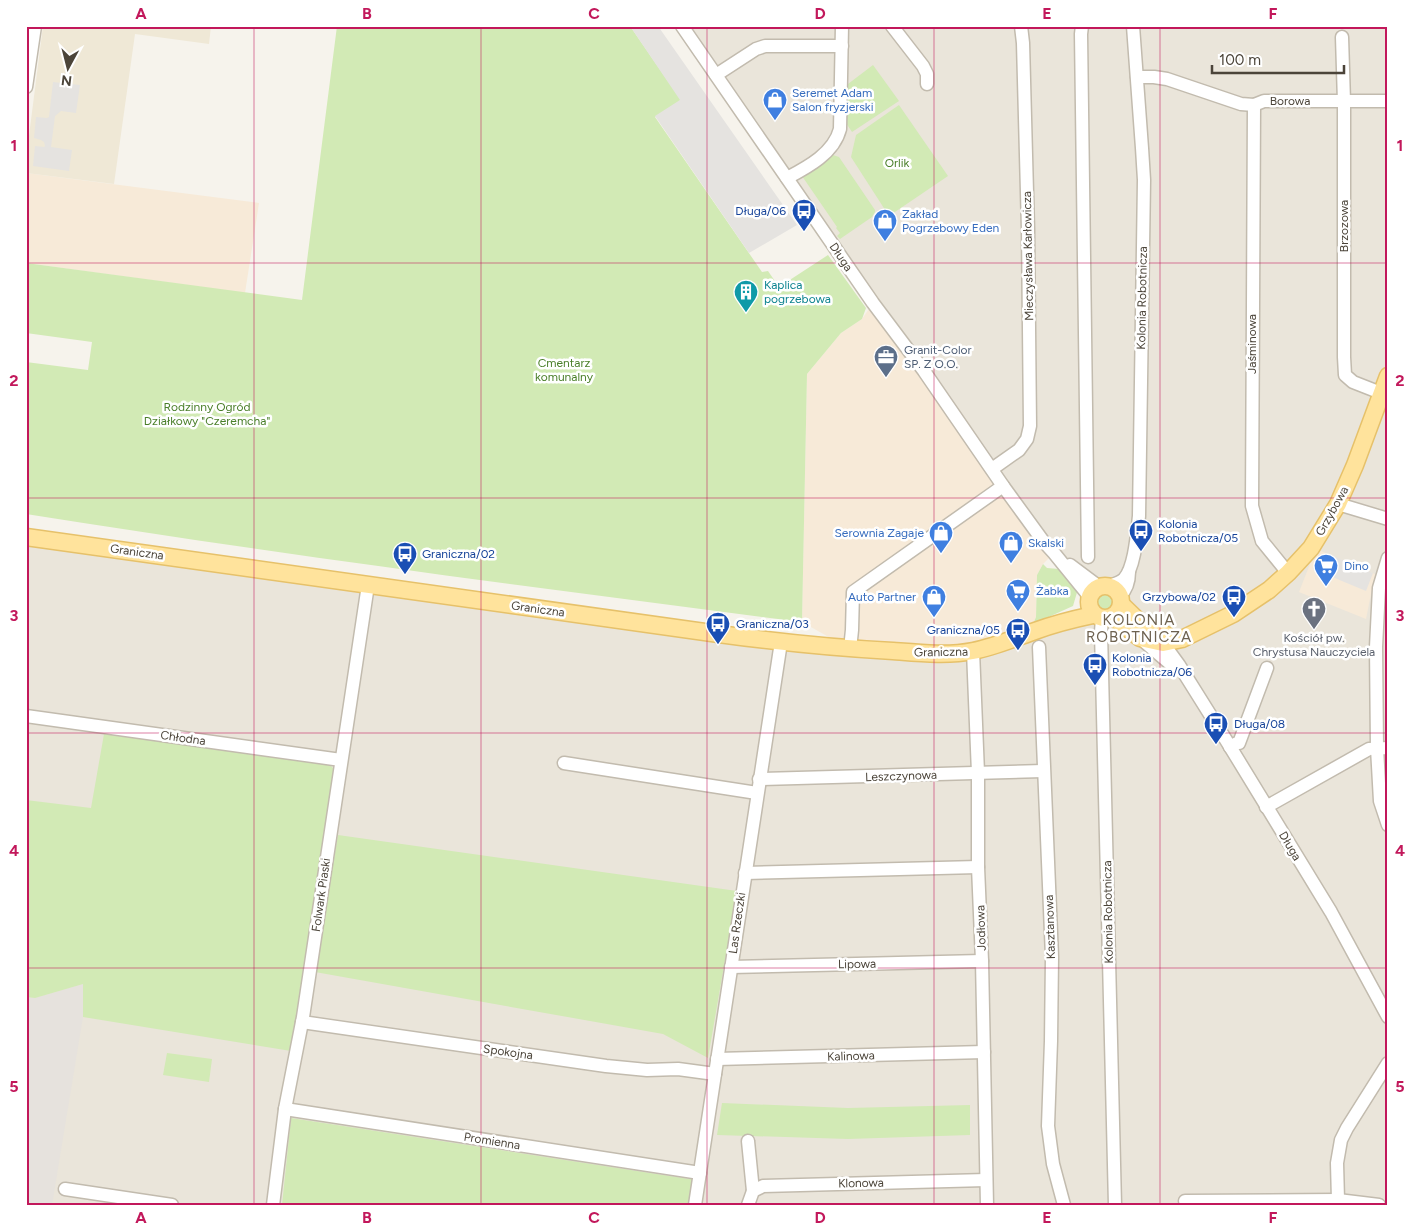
<svg xmlns="http://www.w3.org/2000/svg" width="1414" height="1231" font-family="Figtree,sans-serif">
<style>
.residential{fill:#eae5da}
.commercial{fill:#f7ead8}
.industrial{fill:#e6e2dd}
.education{fill:#efe8d6}
.green{fill:#d2eab5}
.parking{fill:#e5e3e0}
.lines{fill:none;stroke-linecap:round;stroke-linejoin:round}
.minor-casing{stroke:#c2bbae;stroke-width:15}
.major-casing{stroke:#e6c16a;stroke-width:19}
.minor{stroke:#fff;stroke-width:12}
.major{stroke:#ffe39c;stroke-width:16}
.grid{fill:none;stroke:#c2185b;stroke-width:1;stroke-opacity:0.55}
.labels{text-anchor:middle;dominant-baseline:central;stroke-width:5;stroke-linejoin:round;paint-order:stroke}
.shop-label{font-size:12px;fill:#366cbe;stroke:#fff;text-anchor:start}
.street-label{font-size:12px;fill:#4b4439;stroke:#fff}
.park-label{font-size:12px;fill:#4a7f2a;stroke:#fff}
.transit-label{font-size:12px;fill:#164399;stroke:#fff;text-anchor:start}
.culture-label{font-size:12px;fill:#0d838f;stroke:#fff;text-anchor:start}
.service-label{font-size:12px;fill:#4e5e75;stroke:#fff;text-anchor:start}
.worship-label{font-size:12px;fill:#5b616d;stroke:#fff}
.quarter-label{font-size:15px;letter-spacing:1px;fill:#6e6250;stroke:#fff}
.neatline{fill:none;stroke:#c2185b;stroke-width:2}
.grid-label{font-size:16px;text-anchor:middle;font-weight:bold;fill:#c2185b}
</style>
<rect width="100%" height="100%" fill="#f6f3ec"/>
<polygon class="residential" points="682,26 1388,26 1388,1205 26,1205 26,537 781,642 1049,627 1102,602 1043,541"/>
<g class="commercial">
<polygon points="26,173 259,203 245,293 26,263"/>
<polygon points="873,303 1054,553 1043,564 1037,575 1036,617 1033,624 973,651 850,649 802,622 807,374 841,333 862,319"/>
<polygon points="1321,551 1375,574 1366,619 1299,592 1310,564"/>
</g>
<polygon class="industrial" points="83,984 83,1017 52,1205 26,1205 26,997 35,998"/>
<polygon class="education" points="43,26 211,26 209,44 135,34 114,184 26,173 26,159"/>
<g class="green">
<path d="M337,26H630L681,100L655,117L762,272L768,271L779,287L828,255L866,308L862,319L841,333L807,374L802,622C543,589 284,555 26,514V362L88,370L92,342L26,333V263L302,300Z"/>
<polygon points="873,65 899,101 852,132 846,123 848,84"/>
<polygon points="899,105 948,176 889,216 851,157 856,135"/>
<polygon points="833,155 839,157 875,210 875,212 872,217 840,239 837,236 840,233 836,228 837,227 802,176"/>
<polygon points="1043,564 1047,568 1059,569 1078,589 1073,606 1033,624 1036,617 1037,575"/>
<circle cx="1104" cy="602" r="11"/>
<polygon points="104,734 330,765 337,772 291,1051 83,1017 83,984 35,998 26,997 26,800 91,808"/>
<polygon points="338,835 737,891 708,1058 663,1034 315,972"/>
<polygon points="167,1053 212,1059 209,1082 163,1075"/>
<polygon points="722,1103 848,1108 970,1105 970,1135 848,1139 717,1135"/>
<polygon points="291,1118 696,1180 692,1205 282,1205"/>
</g>
<g class="parking">
<polygon points="630,26 658,26 797,225 749,253 655,116 680,100"/>
<polygon points="53,82 80,85 76,113 61,111 55,116 51,147 72,150 69,171 33,166 35,146 44,147 45,146 44,142 41,140 34,138 36,117 47,118 49,117"/>
<polygon points="1331,555 1373,573 1366,591 1313,569 1318,558 1328,562"/>
</g>
<g class="lines">
<defs>
<g id="minor">
<polyline points="682,26 873,303 924,371 1003,486 1043,541 1054,553 1089,596"/>
<polyline points="892,26 923,66 927,74 927,84"/>
<polyline points="1082,26 1081,34 1088,557"/>
<polyline points="1342,37 1344,102 1344,357 1345,375 1353,382 1381,393"/>
<polyline points="716,75 756,49 765,46 842,46"/>
<polyline points="1137,77 1154,77 1167,79 1241,104 1254,105 1264,101 1388,101"/>
<polyline points="26,87 35,26"/>
<polyline points="1254,105 1252,506 1262,541 1288,573"/>
<path d="M787,178C808,167 834,153 840,129L842,26"/>
<polyline points="992,469 1019,450 1027,439 1030,426 1028,230 1023,43 1021,26"/>
<polyline points="1338,504 1388,519"/>
<polyline points="1388,558 1379,588 1376,647 1377,748 1380,801 1388,825"/>
<polyline points="1070,565 1098,586"/>
<path d="M1109,586C1114,584 1120,583 1124,579C1135,567 1137,533 1139,516L1144,180L1142,148L1133,26"/>
<path d="M1120,596C1127,589 1129,582 1129,572"/>
<polyline points="1102,618 1101,632 1115,1205"/>
<polyline points="1140,638 1174,667"/>
<polyline points="1157,638 1163,643 1179,665 1226,740 1331,912 1388,1017"/>
<polyline points="1039,647 1052,957 1051,1041 1048,1126 1053,1164 1064,1205"/>
<polyline points="850,649 852,630 853,592 1003,486"/>
<polyline points="973,651 978,773 978,867 982,961 987,1205"/>
<polyline points="26,716 341,760"/>
<polyline points="1230,747 1237,743 1239,743 1267,668"/>
<polyline points="564,763 757,793"/>
<polyline points="759,779 1043,771"/>
<polyline points="1266,807 1369,749 1388,748"/>
<polyline points="745,873 978,867"/>
<polyline points="731,967 982,961"/>
<polyline points="302,1022 606,1066 647,1070 678,1069 715,1074"/>
<polyline points="717,1059 984,1052"/>
<polyline points="285,1109 700,1173"/>
<polyline points="748,1141 753,1191"/>
<polyline points="65,1189 172,1205"/>
<polyline points="1338,1200 1337,1163 1341,1140 1347,1128 1388,1063"/>
<polyline points="1185,1201 1338,1200 1379,1205"/>
<polyline points="273,1205 285,1109 303,1017 368,585"/>
<polyline points="695,1205 781,642"/>
<polyline points="748,1205 753,1191 763,1186 986,1180"/>
</g>
<g id="major">
<path d="M26,537L719,634C777,642 835,648 893,651C919,653 948,656 973,651C994,647 1015,638 1035,631C1054,624 1074,619 1093,615"/>
<circle cx="1105" cy="602" r="16"/>
<polyline points="1121,604 1153,635 1166,635"/>
<polyline points="1113,617 1140,638 1163,643 1182,639 1233,614 1269,590 1288,573 1311,548 1338,504 1355,465 1388,376"/>
</g>
</defs>
<use href="#minor" class="minor-casing"/>
<use href="#major" class="major-casing"/>
<use href="#minor" class="minor"/>
<use href="#major" class="major"/>
</g>
<path class="grid" d="M254,26V1205M481,26V1205M707,26V1205M934,26V1205M1160,26V1205M26,263H1388M26,498H1388M26,733H1388M26,968H1388"/>
<defs>
<symbol id="shop-pin" viewBox="-11 -11 22 30"><path d="M0 17L-7.5 6A9.5 9.5 0 1 1 7.5 6Z" fill="#3f7fe0" stroke="#fff"/><path d="M-5-2.5h2.3a2.7 3.5 0 0 1 5.4 0H5L5.5 6h-11ZM-1.5-2.5h3a1.5 2.3 0 0 0-3 0Z" fill="#fff"/></symbol>
<symbol id="bus-pin" viewBox="-11 -11 22 30"><path d="M0 17L-7.5 6A9.5 9.5 0 1 1 7.5 6Z" fill="#1a4fb4" stroke="#fff"/><path d="M-5-6H5V4H4V6H2V4H-2V6H-4V4H-5ZM-3.5-4V0h7V-4ZM-3.5 1.2v1.5H-2V1.2ZM2 1.2v1.5H3.5V1.2Z" fill="#fff"/></symbol>
<symbol id="building-pin" viewBox="-11 -11 22 30"><path d="M0 17L-7.5 6A9.5 9.5 0 1 1 7.5 6Z" fill="#0f9aa8" stroke="#fff"/><path d="M-4-6H4V6H1V3H-1V6H-4ZM-2.5-4.3h1.7v1.8h-1.7ZM.8-4.3h1.7v1.8H.8ZM-2.5-1h1.7V.8h-1.7ZM.8-1h1.7V.8H.8Z" fill="#fff"/></symbol>
<symbol id="office-pin" viewBox="-11 -11 22 30"><path d="M0 17L-7.5 6A9.5 9.5 0 1 1 7.5 6Z" fill="#5c6f8a" stroke="#fff"/><path d="M-6-3h4V-5.5h4V-3h4V5H-6ZM-1-4.5V-3h2v-1.5ZM-6 0V1H6V0Z" fill="#fff"/></symbol>
<symbol id="supermarket-pin" viewBox="-11 -11 22 30"><path d="M0 17L-7.5 6A9.5 9.5 0 1 1 7.5 6Z" fill="#3f7fe0" stroke="#fff"/><path d="M-6-5.5h2.5l.6 2H6L4.5 2H-2.5L-4.4-4H-6ZM-1.5 3.2a1.3 1.3 0 1 0 .1 0ZM3 3.2a1.3 1.3 0 1 0 .1 0Z" fill="#fff"/></symbol>
<symbol id="church-pin" viewBox="-11 -11 22 30"><path d="M0 17L-7.5 6A9.5 9.5 0 1 1 7.5 6Z" fill="#6b7280" stroke="#fff"/><path d="M-1.2-6h2.4v3.5h3.3v2.4h-3.3V6h-2.4V-.1h-3.3v-2.4h3.3Z" fill="#fff"/></symbol>
</defs>
<g fill-rule="evenodd">
<use href="#shop-pin" x="761" y="86" width="28" height="38"/>
<use href="#bus-pin" x="790" y="197" width="28" height="38"/>
<use href="#shop-pin" x="871" y="207" width="28" height="38"/>
<use href="#building-pin" x="732" y="278" width="28" height="38"/>
<use href="#office-pin" x="872" y="343" width="28" height="38"/>
<use href="#bus-pin" x="1127" y="517" width="28" height="38"/>
<use href="#shop-pin" x="927" y="519" width="28" height="38"/>
<use href="#shop-pin" x="997" y="529" width="28" height="38"/>
<use href="#bus-pin" x="391" y="540" width="28" height="38"/>
<use href="#supermarket-pin" x="1312" y="552" width="28" height="38"/>
<use href="#supermarket-pin" x="1004" y="577" width="28" height="38"/>
<use href="#shop-pin" x="920" y="583" width="28" height="38"/>
<use href="#bus-pin" x="1220" y="583" width="28" height="38"/>
<use href="#church-pin" x="1300" y="595" width="28" height="38"/>
<use href="#bus-pin" x="704" y="610" width="28" height="38"/>
<use href="#bus-pin" x="1004" y="616" width="28" height="38"/>
<use href="#bus-pin" x="1081" y="651" width="28" height="38"/>
<use href="#bus-pin" x="1202" y="710" width="28" height="38"/>
</g>
<g class="labels">
<g class="shop-label">
<text x="792" y="93">Seremet Adam<tspan x="792" dy="14">Salon fryzjerski</tspan></text>
<text x="902" y="214">Zakład<tspan x="902" dy="14">Pogrzebowy Eden</tspan></text>
<text x="924" y="533" text-anchor="end">Serownia Zagaje</text>
<text x="1028" y="543">Skalski</text>
<text x="1344" y="566">Dino</text>
<text x="1036" y="591">Żabka</text>
<text x="916" y="597" text-anchor="end">Auto Partner</text>
</g>
<g class="street-label">
<text x="1290" y="101">Borowa</text>
<text transform="translate(1344 226) rotate(-90)">Brzozowa</text>
<text transform="translate(1028 256) rotate(-91)">Mieczysława Karłowicza</text>
<text transform="translate(841 257) rotate(56)">Długa</text>
<text transform="translate(1142 298) rotate(-89)">Kolonia Robotnicza</text>
<text transform="translate(1252 344) rotate(-90)">Jaśminowa</text>
<text transform="translate(1332 511) rotate(-61)">Grzybowa</text>
<text transform="translate(137 552) rotate(8)">Graniczna</text>
<text transform="translate(538 609) rotate(8)">Graniczna</text>
<text transform="translate(941 652) rotate(-1)">Graniczna</text>
<text transform="translate(183 738) rotate(8)">Chłodna</text>
<text transform="translate(901 776) rotate(-2)">Leszczynowa</text>
<text transform="translate(1290 846) rotate(59)">Długa</text>
<text transform="translate(321 895) rotate(-82)">Folwark Piaski</text>
<text transform="translate(1108 912) rotate(-91)">Kolonia Robotnicza</text>
<text transform="translate(737 923) rotate(-82)">Las Rzeczki</text>
<text transform="translate(1050 927) rotate(-92)">Kasztanowa</text>
<text transform="translate(981 928) rotate(-92)">Jodłowa</text>
<text transform="translate(857 964) rotate(-1)">Lipowa</text>
<text transform="translate(508 1052) rotate(8)">Spokojna</text>
<text transform="translate(851 1056) rotate(-2)">Kalinowa</text>
<text transform="translate(492 1141) rotate(9)">Promienna</text>
<text transform="translate(861 1183) rotate(-1)">Klonowa</text>
</g>
<g class="park-label">
<text x="897" y="163">Orlik</text>
<text x="564" y="363">Cmentarz<tspan x="564" dy="14">komunalny</tspan></text>
<text x="207" y="407">Rodzinny Ogród<tspan x="207" dy="14">Działkowy "Czeremcha"</tspan></text>
</g>
<g class="transit-label">
<text x="786" y="211" text-anchor="end">Długa/06</text>
<text x="1158" y="524">Kolonia<tspan x="1158" dy="14">Robotnicza/05</tspan></text>
<text x="422" y="554">Graniczna/02</text>
<text x="1216" y="597" text-anchor="end">Grzybowa/02</text>
<text x="736" y="624">Graniczna/03</text>
<text x="1000" y="630" text-anchor="end">Graniczna/05</text>
<text x="1112" y="658">Kolonia<tspan x="1112" dy="14">Robotnicza/06</tspan></text>
<text x="1234" y="724">Długa/08</text>
</g>
<g class="culture-label">
<text x="764" y="285">Kaplica<tspan x="764" dy="14">pogrzebowa</tspan></text>
</g>
<g class="service-label">
<text x="904" y="350">Granit-Color<tspan x="904" dy="14">SP. Z O.O.</tspan></text>
</g>
<g class="worship-label">
<text x="1314" y="638">Kościół pw.<tspan x="1314" dy="14">Chrystusa Nauczyciela</tspan></text>
</g>
<g class="quarter-label">
<text x="1139" y="620">KOLONIA<tspan x="1139" dy="17">ROBOTNICZA</tspan></text>
</g>
</g>
<rect width="1414" height="1231" fill="none" stroke="#ffffff" stroke-width="55"/>
<g transform="translate(68 68) rotate(187)" stroke="#ffffff" stroke-width="4" paint-order="stroke">
<path d="M0-4L9 19L0 12L-9 19Z" fill="#4b4439"/>
<text y="-8" font-size="14" font-weight="bold" text-anchor="middle" fill="#4b4439">N</text>
</g>
<path d="M1212 65v8h132v-8" fill="none" stroke="#4b4439" stroke-width="2.5"/>
<text x="1219" y="65" font-size="15" fill="#4b4439" stroke="#ffffff" stroke-width="4" paint-order="stroke">100 m</text>
<rect x="28" y="28" width="1358" height="1176" class="neatline"/>
<g class="grid-label">
<text x="141" y="19">A</text>
<text x="367" y="19">B</text>
<text x="594" y="19">C</text>
<text x="820" y="19">D</text>
<text x="1047" y="19">E</text>
<text x="1273" y="19">F</text>
<text x="14" y="151">1</text>
<text x="1400" y="151">1</text>
<text x="14" y="386">2</text>
<text x="1400" y="386">2</text>
<text x="14" y="621">3</text>
<text x="1400" y="621">3</text>
<text x="14" y="856">4</text>
<text x="1400" y="856">4</text>
<text x="14" y="1092">5</text>
<text x="1400" y="1092">5</text>
<text x="141" y="1223">A</text>
<text x="367" y="1223">B</text>
<text x="594" y="1223">C</text>
<text x="820" y="1223">D</text>
<text x="1047" y="1223">E</text>
<text x="1273" y="1223">F</text>
</g>
</svg>
